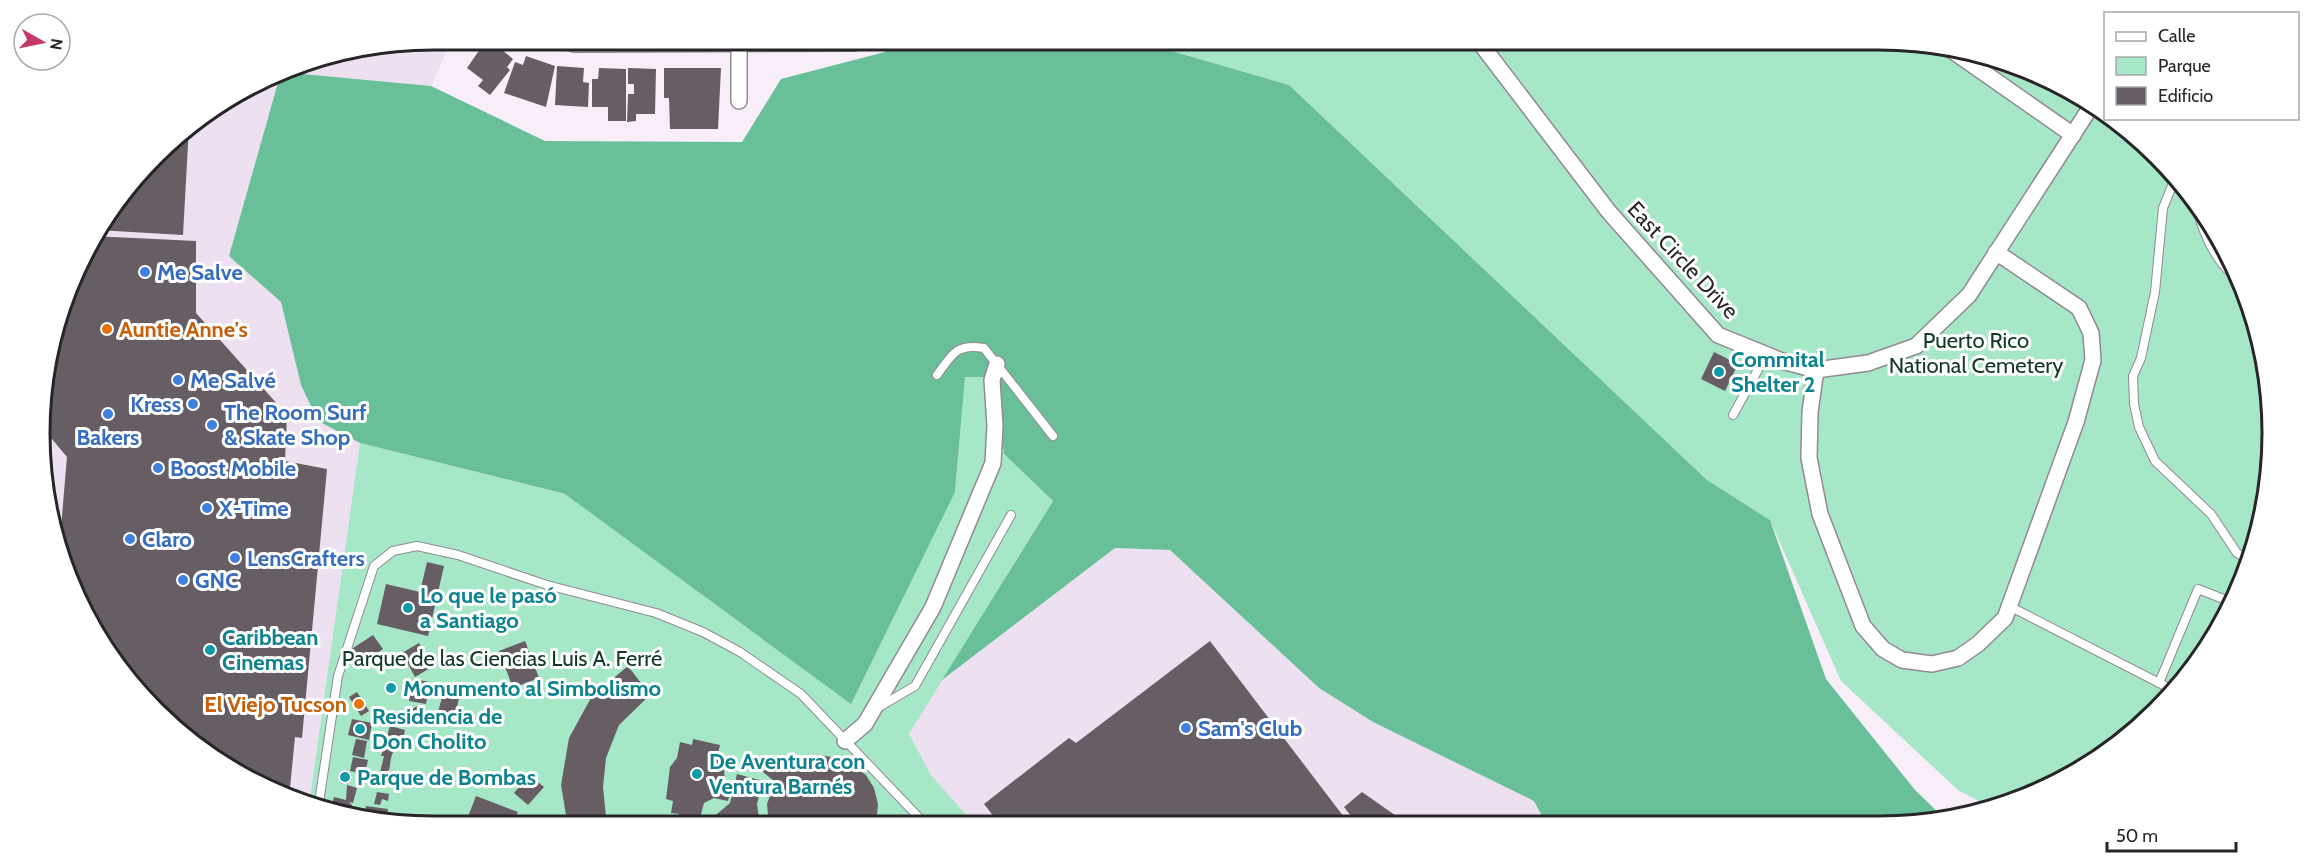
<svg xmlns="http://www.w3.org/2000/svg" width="2311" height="866" font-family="Cabin,sans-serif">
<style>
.built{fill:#ede0f1}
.green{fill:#a6e7c7}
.forest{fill:#69c098}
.building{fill:#665d65}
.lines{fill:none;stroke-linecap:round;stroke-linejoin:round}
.service-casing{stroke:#918993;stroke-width:10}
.minor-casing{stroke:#918993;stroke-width:18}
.service{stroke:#fff;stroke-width:8}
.minor{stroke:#fff;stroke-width:15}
.shop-dot{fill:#3f7fe0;stroke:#fff;stroke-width:2}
.food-dot{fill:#e8710a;stroke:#fff;stroke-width:2}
.culture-dot{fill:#0f9aa8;stroke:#fff;stroke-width:2}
.labels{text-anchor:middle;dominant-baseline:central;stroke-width:6;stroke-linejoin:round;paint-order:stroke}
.street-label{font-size:22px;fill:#282529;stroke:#fff}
.shop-label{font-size:22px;font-weight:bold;fill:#366cbe;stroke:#fff;text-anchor:start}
.food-label{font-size:22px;font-weight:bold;fill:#c56008;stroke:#fff;text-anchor:start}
.park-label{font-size:22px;fill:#123928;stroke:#fff}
.culture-label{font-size:22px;font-weight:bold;fill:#0d838f;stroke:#fff;text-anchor:start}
.rim{fill:none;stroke:#282529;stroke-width:3}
</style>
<rect width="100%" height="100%" fill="#f7eef9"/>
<g class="built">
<polygon points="433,39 452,39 431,86 281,72 281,302 301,385 318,421 360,443 309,805 259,787 69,584 47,510 42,381 60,306 92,236 173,137 236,92 306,60"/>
<polygon points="1115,548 1170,550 1319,688 1373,722 1535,801 1546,824 976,826 931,775 909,734 942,680"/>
</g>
<g class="green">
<polygon points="1130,39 1878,39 1980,53 2053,80 2105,113 2106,118 2118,121 2174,173 2219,236 2251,307 2269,382 2271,459 2258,535 2219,630 2138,729 2052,787 1988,806 1958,790 1841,681 1770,520 1707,480 1289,85"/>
<polygon points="965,377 994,377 1004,454 1053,501 909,734 931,775 976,826 433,827 331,813 309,805 360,443 564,494 955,492"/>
</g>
<polygon class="forest" points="897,39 1130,39 1289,85 1707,480 1770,520 1826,679 1915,790 1945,819 1930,824 1546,824 1534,801 1373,722 1319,688 1170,550 1115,548 942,680 1053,501 1004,454 994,377 965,377 955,492 851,704 565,494 360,443 318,421 301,385 281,302 229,256 281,72 431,86 545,141 742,142 781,79 885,52"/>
<g class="building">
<polygon points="487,39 495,39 504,47 502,50 513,59 507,67 510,70 490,95 478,86 483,80 467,68"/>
<polygon points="526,56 555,66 546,107 504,93 515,62 523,65"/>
<polygon points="557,66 584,68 583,82 589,83 588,107 555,105"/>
<polygon points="599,68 626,69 626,121 608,121 608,107 592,107 592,79 598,79"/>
<polygon points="628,68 656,69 655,114 636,114 636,121 627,122 628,94 634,94 634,84 628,84"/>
<polygon points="664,68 721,68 718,129 670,129 669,98 664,98"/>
<polygon points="189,126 183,235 97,230 173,137"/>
<polygon points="92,236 196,241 196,313 287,415 285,461 327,469 302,738 295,737 289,798 259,787 193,746 105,652 69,584 59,551 67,457 52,439 44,439 42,381 60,306"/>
<polygon points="1714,352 1738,364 1725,391 1701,379"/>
<polygon points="427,562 444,566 428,636 377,624 386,584 420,592"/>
<polygon points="373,635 383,649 356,667 347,652"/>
<polygon points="525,641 539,678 513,688 499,651"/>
<polygon points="1210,641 1350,825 1001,826 984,804 1069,738 1076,743"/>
<polygon points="419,643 432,667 415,677 402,653"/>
<polygon points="628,666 650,695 619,725 606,758 603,787 607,827 568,827 561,785 569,738 592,696"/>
<polygon points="413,679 430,682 426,704 409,701"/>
<polygon points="446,682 462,685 454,720 437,716"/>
<polygon points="357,692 369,711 361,716 349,697"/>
<polygon points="417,706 422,714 400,726 398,718"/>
<polygon points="352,719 372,723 369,740 348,735"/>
<polygon points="390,726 405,730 402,744 396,743 391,758 389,771 395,772 393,780 379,777 384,756 381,756"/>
<polygon points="356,739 367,741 364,758 352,755"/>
<polygon points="693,739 720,745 717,758 724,769 725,783 732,784 728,801 714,798 704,803 698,826 677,823 679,814 671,813 673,801 666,799 670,767 677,758 680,742 692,745"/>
<polygon points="821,755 845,760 866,775 874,788 878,804 876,826 769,826 767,804 775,782 763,772 773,760 785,770 809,756"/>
<polygon points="353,757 368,760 365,774 350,771"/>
<circle cx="345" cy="777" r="7"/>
<polygon points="737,774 763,781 757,804 760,826 711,826 711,819 730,803"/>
<polygon points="529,775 544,787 528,805 514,793"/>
<polygon points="347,785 357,788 353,803 349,802 352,805 349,816 330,813 334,797 346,800"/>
<polygon points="377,792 389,794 388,801 382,799 380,805 374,804"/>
<polygon points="1362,792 1409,825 1358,825 1344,807"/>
<polygon points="476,796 518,812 512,827 464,827"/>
<polygon points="366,806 388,809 386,821 364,818"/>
</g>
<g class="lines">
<defs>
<g id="service">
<polyline points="2176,176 2163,208 2155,292 2141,358 2133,376 2134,404 2139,427 2155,461 2211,514 2237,553 2248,560"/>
<path d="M2195,202C2202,231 2214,262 2239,280"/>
<path d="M937,375C952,355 956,343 984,348L1053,436"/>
<polyline points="1733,415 1766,355"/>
<polyline points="2009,606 2171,689"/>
<polyline points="2159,683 2198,589 2231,602"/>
<polyline points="879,707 915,686 1011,515"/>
<polyline points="318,809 338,676 374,566 393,551 417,546 458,555 547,585 656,613 703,632 740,652 801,694 927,826"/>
</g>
<g id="minor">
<polyline points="558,39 575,44 855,43 855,39"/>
<polyline points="1477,39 1609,212 1718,335 1782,361 1816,370 1868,363 1916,346 1969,295 2092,105"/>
<polyline points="1950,49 2073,135"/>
<polyline points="739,101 739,39"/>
<polyline points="1816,370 1810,412 1809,458 1820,514 1863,626 1883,649 1902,660 1932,664 1958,658 1978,644 2005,618 2076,422 2093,360 2091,333 2079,308 1996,252"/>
<polyline points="845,741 865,724 933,607 993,463 995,426 992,380 997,364"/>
</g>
</defs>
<use href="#service" class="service-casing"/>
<use href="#minor" class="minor-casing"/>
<use href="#service" class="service"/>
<use href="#minor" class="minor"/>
</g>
<g class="shop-dot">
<circle cx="145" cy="272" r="6"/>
<circle cx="178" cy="380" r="6"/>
<circle cx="193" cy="404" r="6"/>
<circle cx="108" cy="414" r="6"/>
<circle cx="212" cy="425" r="6"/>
<circle cx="158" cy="468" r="6"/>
<circle cx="207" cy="508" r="6"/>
<circle cx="130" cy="539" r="6"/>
<circle cx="235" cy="558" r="6"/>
<circle cx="183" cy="580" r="6"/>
<circle cx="1186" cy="728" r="6"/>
</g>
<g class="food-dot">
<circle cx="107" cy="329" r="6"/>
<circle cx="359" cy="704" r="6"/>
</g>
<g class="culture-dot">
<circle cx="1719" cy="372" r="6"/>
<circle cx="408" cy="608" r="6"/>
<circle cx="210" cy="650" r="6"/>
<circle cx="391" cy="688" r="6"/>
<circle cx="360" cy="729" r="6"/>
<circle cx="697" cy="774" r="6"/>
<circle cx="345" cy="777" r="6"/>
</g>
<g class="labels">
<g class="street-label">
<text transform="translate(1683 260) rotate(47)">East Circle Drive</text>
</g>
<g class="shop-label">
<text x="157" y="272">Me Salve</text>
<text x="190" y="380">Me Salvé</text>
<text x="181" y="404" text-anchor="end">Kress</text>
<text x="224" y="412">The Room Surf<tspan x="224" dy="25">&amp; Skate Shop</tspan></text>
<text x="108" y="437" text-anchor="middle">Bakers</text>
<text x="170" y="468">Boost Mobile</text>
<text x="219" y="508">X-Time</text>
<text x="142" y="539">Claro</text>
<text x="247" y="558">LensCrafters</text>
<text x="195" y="580">GNC</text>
<text x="1198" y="728">Sam's Club</text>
</g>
<g class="food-label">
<text x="119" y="329">Auntie Anne's</text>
<text x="347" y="704" text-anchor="end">El Viejo Tucson</text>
</g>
<g class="park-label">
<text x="1976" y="340">Puerto Rico<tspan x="1976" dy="25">National Cemetery</tspan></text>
<text x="502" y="658">Parque de las Ciencias Luis A. Ferré</text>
</g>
<g class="culture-label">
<text x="1731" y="359">Commital<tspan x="1731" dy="25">Shelter 2</tspan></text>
<text x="420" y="595">Lo que le pasó<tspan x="420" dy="25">a Santiago</tspan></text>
<text x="222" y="637">Caribbean<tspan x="222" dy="25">Cinemas</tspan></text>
<text x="403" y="688">Monumento al Simbolismo</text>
<text x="372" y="716">Residencia de<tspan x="372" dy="25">Don Cholito</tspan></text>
<text x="709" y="761">De Aventura con<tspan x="709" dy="25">Ventura Barnés</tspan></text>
<text x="357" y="777">Parque de Bombas</text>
</g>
</g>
<path d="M0 0H2311V866H0ZM433 50H1879A383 383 0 0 1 2262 433V433A383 383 0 0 1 1879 816H433A383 383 0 0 1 50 433V433A383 383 0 0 1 433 50Z" fill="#fff" fill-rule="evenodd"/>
<path class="rim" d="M433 50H1879A383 383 0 0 1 2262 433V433A383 383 0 0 1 1879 816H433A383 383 0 0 1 50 433V433A383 383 0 0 1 433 50Z"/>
<rect x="2104" y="12" width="195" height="108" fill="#ffffff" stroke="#a9a8a9" stroke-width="1.5"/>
<rect x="2116" y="32" width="30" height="9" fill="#ffffff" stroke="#a9a8a9" stroke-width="1.5"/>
<text x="2158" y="42" font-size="18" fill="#282529">Calle</text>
<rect x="2116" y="57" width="30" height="18" fill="#a6e7c7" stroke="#a9a8a9" stroke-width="1.5"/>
<text x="2158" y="72" font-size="18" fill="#282529">Parque</text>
<rect x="2116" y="87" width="30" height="18" fill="#665d65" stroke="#a9a8a9" stroke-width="1.5"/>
<text x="2158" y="102" font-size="18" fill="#282529">Edificio</text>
<g transform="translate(42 42) rotate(99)"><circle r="28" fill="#ffffff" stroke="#a9a8a9" stroke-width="1.5"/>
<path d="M0-4.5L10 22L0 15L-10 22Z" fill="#c3376a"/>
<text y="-9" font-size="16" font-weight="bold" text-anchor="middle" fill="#282529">N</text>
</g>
<path d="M2107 842v9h129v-9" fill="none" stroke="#282529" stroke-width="3"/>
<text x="2116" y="842" font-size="18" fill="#282529" stroke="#ffffff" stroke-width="4.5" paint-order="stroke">50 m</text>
</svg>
